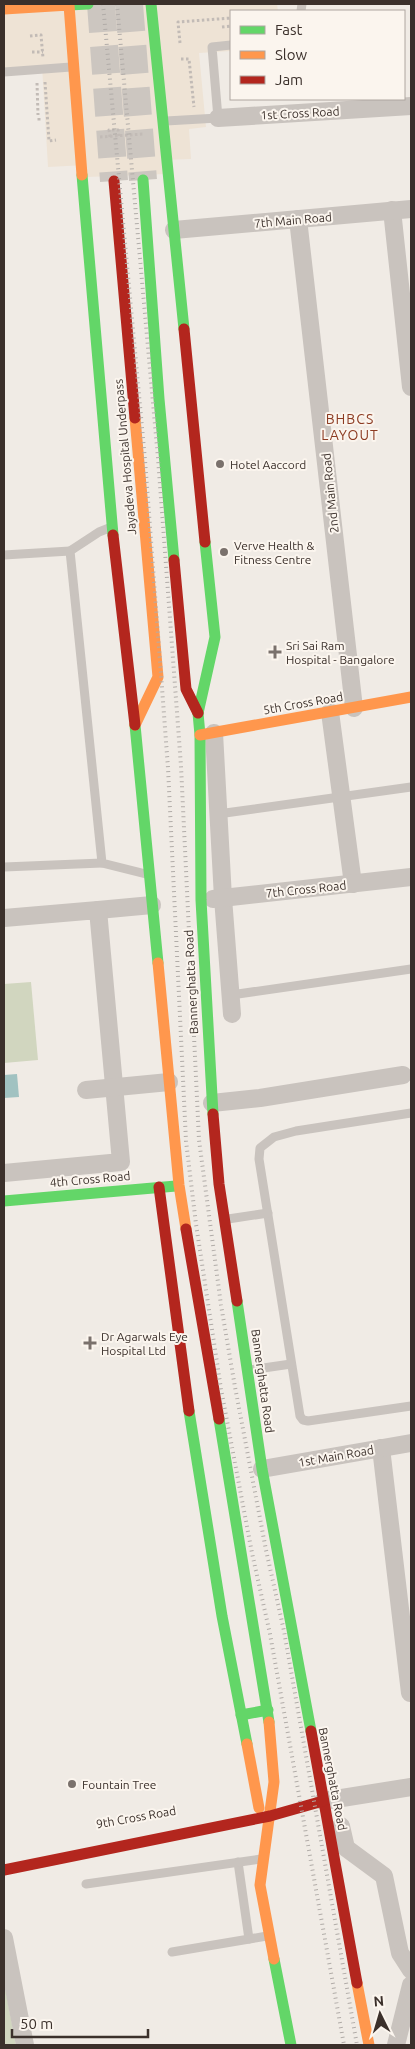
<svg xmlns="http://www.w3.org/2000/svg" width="415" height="2049" font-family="Ubuntu,sans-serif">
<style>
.green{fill:#d1d6bf}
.plaza{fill:#eee3d5}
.water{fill:#a1c2c1}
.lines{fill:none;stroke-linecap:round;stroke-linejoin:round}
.primary-tunnel{stroke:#ccc6c0;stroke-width:28;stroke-dasharray:28 14;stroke-linecap:butt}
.path{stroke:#c2bbb6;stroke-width:3;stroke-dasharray:2.5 2.5;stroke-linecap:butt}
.lane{stroke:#c9c3be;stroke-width:9}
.street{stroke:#c9c3be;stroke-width:18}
.fast{stroke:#63d668;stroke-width:11}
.slow{stroke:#ff974d;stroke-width:11}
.jam{stroke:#b3261e;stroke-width:11}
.rail{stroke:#b1aca8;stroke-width:4;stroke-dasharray:1 4;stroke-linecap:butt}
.poi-dot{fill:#7a716c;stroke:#fbf5ee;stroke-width:2}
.labels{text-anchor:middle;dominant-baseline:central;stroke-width:4;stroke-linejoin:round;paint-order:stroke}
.street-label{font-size:12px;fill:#3b302b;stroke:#fbf5ee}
.poi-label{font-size:12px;fill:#3b302b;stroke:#fbf5ee;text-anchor:start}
.neighbourhood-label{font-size:14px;letter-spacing:1px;fill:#8c3b22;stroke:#fbf5ee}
</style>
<rect width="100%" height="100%" fill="#f0ebe5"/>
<g class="green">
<polygon points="31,982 38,1060 4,1063 4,984"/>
<polygon points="4,1982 16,2045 4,2045"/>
</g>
<polygon class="plaza" points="4,4 277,4 278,11 231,11 231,51 199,53 206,127 189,129 191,159 164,160 165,174 87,177 86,165 48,167 42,66 4,68"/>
<polygon class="water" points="17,1074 19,1097 4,1098 4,1075"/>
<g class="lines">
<g class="primary-tunnel">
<polyline points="101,4 114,181"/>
<polyline points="129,4 143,180"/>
</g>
<g class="path">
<polyline points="222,27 231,26"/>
<polyline points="30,36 41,35 43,58"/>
<polyline points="180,43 178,22 231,18"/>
<polyline points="32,52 43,52"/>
<polyline points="181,59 189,59 194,107"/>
<polyline points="45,82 49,141 56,140"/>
<polyline points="37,83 38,115"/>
<polyline points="39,118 39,122"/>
<polyline points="100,137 143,134"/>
<polyline points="110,137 109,130 118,130 119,136"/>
</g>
<g class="lane">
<polyline points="301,11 302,4"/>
<polyline points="4,72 71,67"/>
<polyline points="166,121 218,118 212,47 231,45"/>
<polyline points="109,528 99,532 70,551 102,863 146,874"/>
<polyline points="4,555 70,551"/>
<polyline points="218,814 411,787"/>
<polyline points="4,867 102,863"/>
<polyline points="231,995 411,969"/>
<polyline points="411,1113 296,1131 274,1137 260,1148 259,1159 300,1416 303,1420 308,1421 411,1406"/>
<polyline points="228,1219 268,1213"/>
<polyline points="250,1370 291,1364"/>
<polyline points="238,1862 249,1939"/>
<polyline points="86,1884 261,1859"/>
<polyline points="172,1952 267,1936"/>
</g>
<g class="street">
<polyline points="218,118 411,106"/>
<polyline points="392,210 411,387"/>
<polyline points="298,219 354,708"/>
<polyline points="174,230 411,209"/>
<polyline points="330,712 353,884"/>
<polyline points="214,733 223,898 232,1014"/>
<polyline points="213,899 411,877"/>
<polyline points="98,910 152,905"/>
<polyline points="4,918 98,910 121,1162 4,1173"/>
<polyline points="86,1090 169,1082"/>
<polyline points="212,1103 260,1098 403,1075"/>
<polyline points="381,1448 410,1693"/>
<polyline points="262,1469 411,1443"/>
<polyline points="323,1801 411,1787"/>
<polyline points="341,1826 346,1848 384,1876 400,1953 411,1970"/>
<polyline points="4,1938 25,2045"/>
<polyline points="396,2045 411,1985"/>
</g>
<g class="fast">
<polyline points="151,4 184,329"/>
<polyline points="69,5 88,4"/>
<polyline points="82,175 113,535"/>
<polyline points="143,180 159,399 174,560"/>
<polyline points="198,713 215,637 205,542"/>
<polyline points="198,713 200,735 201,900 213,1114"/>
<polyline points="135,725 158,963"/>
<polyline points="4,1201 176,1186"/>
<polyline points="237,1301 262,1469 311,1731"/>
<polyline points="189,1411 222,1616 247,1744"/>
<polyline points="219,1419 269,1722"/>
<polyline points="241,1715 268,1710"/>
<polyline points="274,1959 291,2045"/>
</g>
<g class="slow">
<polyline points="4,9 69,5 82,175"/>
<polyline points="135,725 158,677 135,418"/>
<polyline points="200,735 411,697"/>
<polyline points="158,963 179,1185 186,1229"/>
<polyline points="269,1722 274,1782 260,1885 274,1959"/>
<polyline points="247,1744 259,1808"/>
<polyline points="357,1983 369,2045"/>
</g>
<g class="jam">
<polyline points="114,181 135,418"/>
<polyline points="184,329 205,542"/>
<polyline points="113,535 135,725"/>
<polyline points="174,560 186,689 198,713"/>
<polyline points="213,1114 219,1184 237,1301"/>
<polyline points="159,1187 189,1411"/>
<polyline points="186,1229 219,1419"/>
<polyline points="311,1731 357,1983"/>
<polyline points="4,1870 270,1816 323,1801"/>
</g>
<g class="rail">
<polyline points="103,4 145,460 168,768 186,1141 196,1224 221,1389 252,1553 270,1634 344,2045"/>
<polyline points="117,4 158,458 181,766 199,1140 221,1305 235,1387 266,1550 284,1631 357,2045"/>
</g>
</g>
<g class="poi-dot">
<circle cx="220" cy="464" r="5"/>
<circle cx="224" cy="552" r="5"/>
<path d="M272.5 644.5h5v5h5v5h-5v5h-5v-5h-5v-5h5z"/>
<path d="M87.5 1335.5h5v5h5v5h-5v5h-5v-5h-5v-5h5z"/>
<circle cx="72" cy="1784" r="5"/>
</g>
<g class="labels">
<g class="street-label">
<text transform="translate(300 113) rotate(-3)">1st Cross Road</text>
<text transform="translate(293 220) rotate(-5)">7th Main Road</text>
<text transform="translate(125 457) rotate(-95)">Jayadeva Hospital Underpass</text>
<text transform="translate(330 493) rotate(-96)">2nd Main Road</text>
<text transform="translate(303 703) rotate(-10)">5th Cross Road</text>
<text transform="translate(306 889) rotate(-6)">7th Cross Road</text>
<text transform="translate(191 982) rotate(-93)">Bannerghatta Road</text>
<text transform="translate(90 1179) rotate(-5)">4th Cross Road</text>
<text transform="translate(263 1381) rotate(82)">Bannerghatta Road</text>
<text transform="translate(336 1456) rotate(-10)">1st Main Road</text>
<text transform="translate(333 1779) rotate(79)">Bannerghatta Road</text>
<text transform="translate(136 1817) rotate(-10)">9th Cross Road</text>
</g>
<g class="poi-label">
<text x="230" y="464">Hotel Aaccord</text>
<text x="234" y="545">Verve Health &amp;<tspan x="234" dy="14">Fitness Centre</tspan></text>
<text x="286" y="645">Sri Sai Ram<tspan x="286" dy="14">Hospital - Bangalore</tspan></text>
<text x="101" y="1336">Dr Agarwals Eye<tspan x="101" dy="14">Hospital Ltd</tspan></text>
<text x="82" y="1784">Fountain Tree</text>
</g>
<g class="neighbourhood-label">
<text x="350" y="419">BHBCS<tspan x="350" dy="16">LAYOUT</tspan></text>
</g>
</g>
<rect width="415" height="2049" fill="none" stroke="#3b302b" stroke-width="10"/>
<rect x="230" y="10" width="175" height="90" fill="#fbf5ee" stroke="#aea6a0"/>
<rect x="240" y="26" width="25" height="8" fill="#63d668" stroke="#aea6a0"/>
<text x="275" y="35" font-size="15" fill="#3b302b">Fast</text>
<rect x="240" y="51" width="25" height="8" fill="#ff974d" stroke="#aea6a0"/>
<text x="275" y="60" font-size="15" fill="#3b302b">Slow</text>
<rect x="240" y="76" width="25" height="8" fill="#b3261e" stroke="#aea6a0"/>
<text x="275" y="85" font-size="15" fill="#3b302b">Jam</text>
<g transform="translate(380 2014) rotate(355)" stroke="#fbf5ee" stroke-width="4" paint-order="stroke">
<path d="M0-4L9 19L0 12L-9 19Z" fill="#3b302b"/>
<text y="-8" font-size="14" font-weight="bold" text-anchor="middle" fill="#3b302b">N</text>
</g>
<path d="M12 2029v8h136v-8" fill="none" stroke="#3b302b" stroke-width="2.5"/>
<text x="20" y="2029" font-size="15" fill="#3b302b" stroke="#fbf5ee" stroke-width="4" paint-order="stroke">50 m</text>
</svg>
